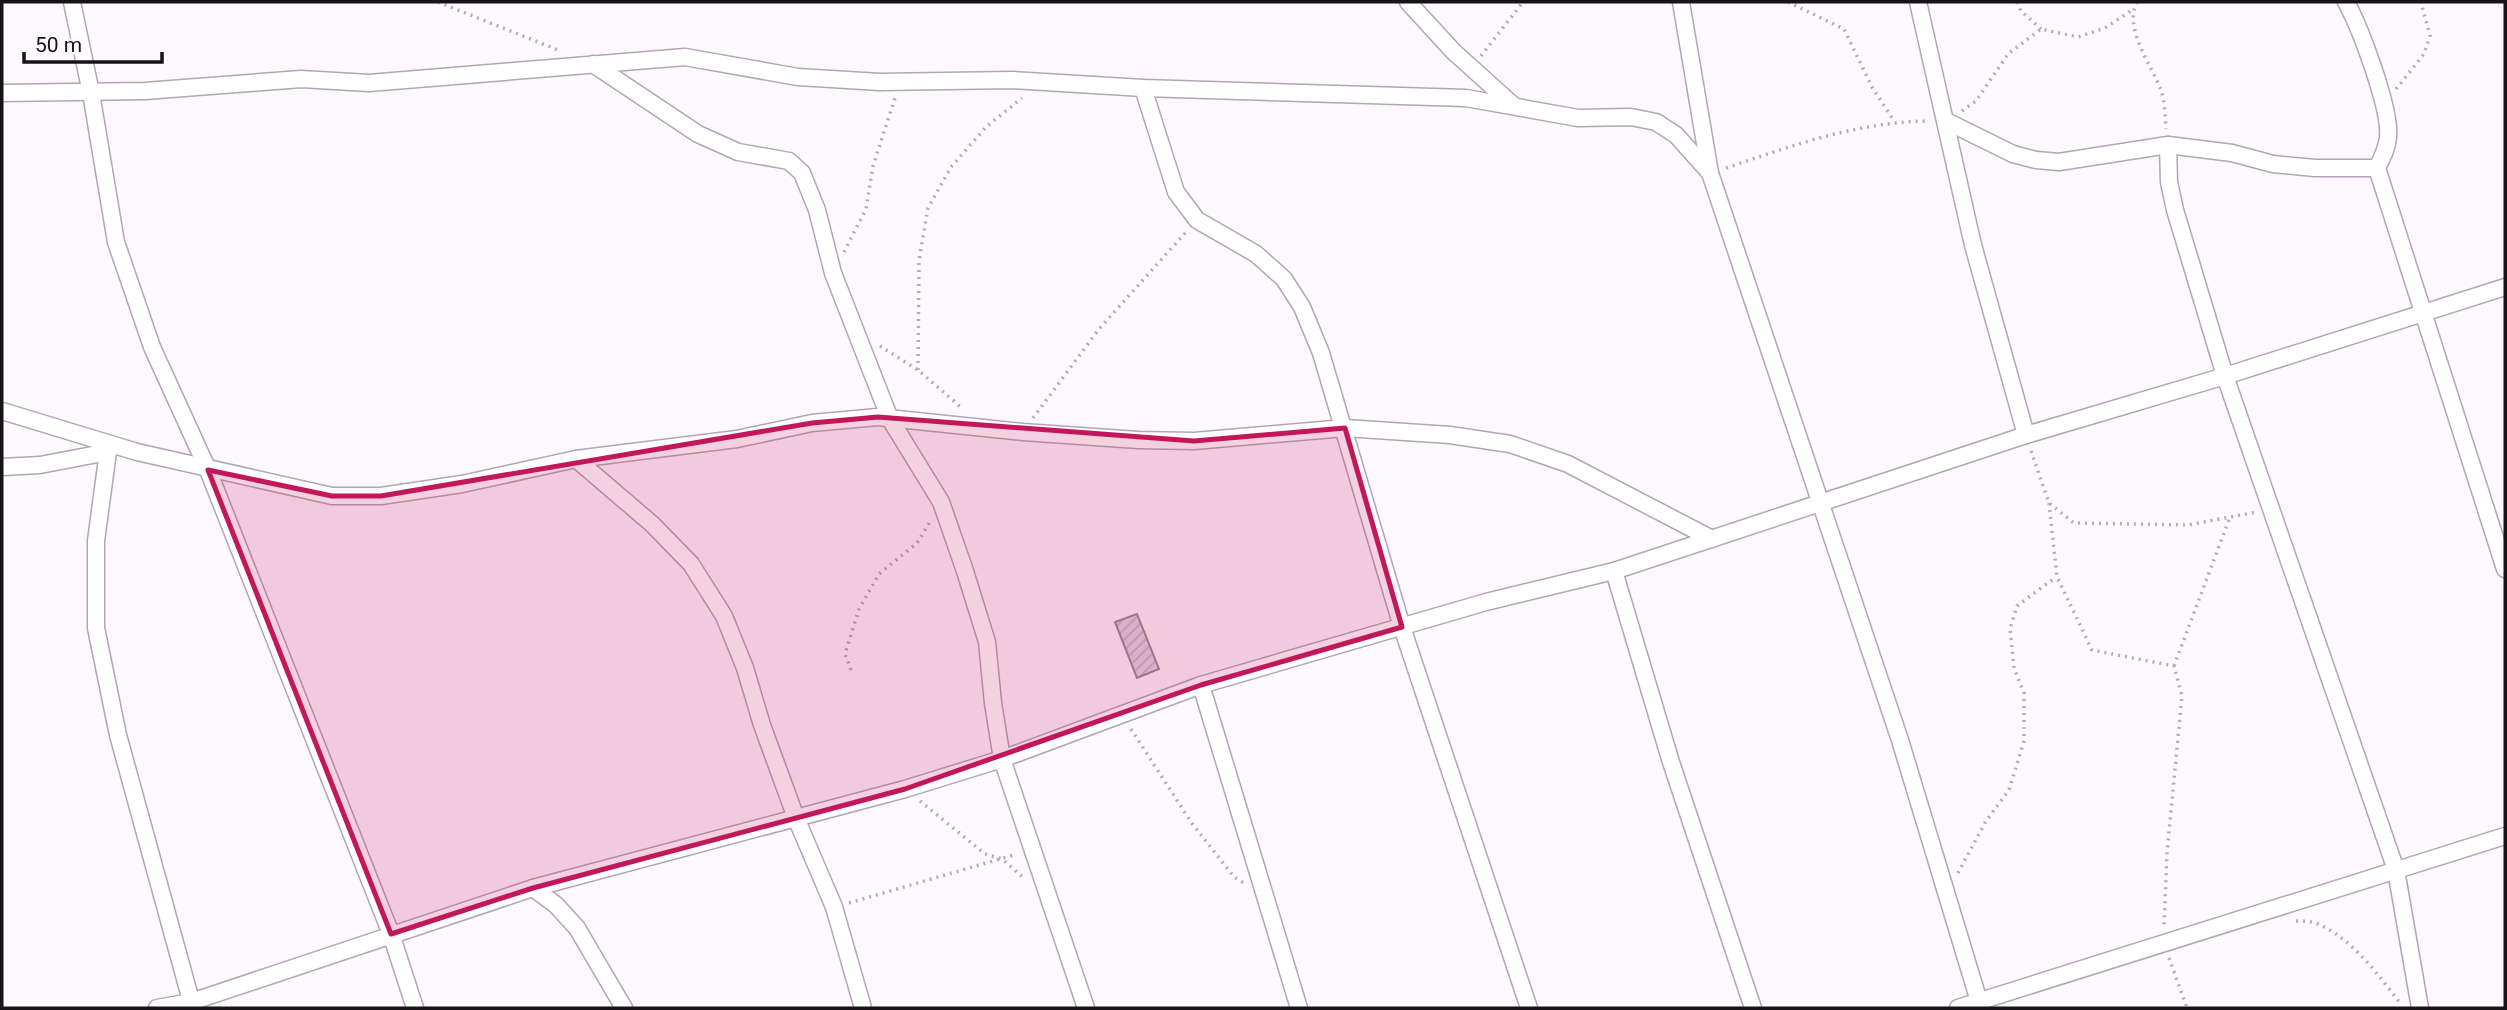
<svg xmlns="http://www.w3.org/2000/svg" width="2507" height="1010" font-family="Roboto,sans-serif">
<style>
.building{fill:url(#building-hatch);stroke:#968999;stroke-width:2}
.lines{fill:none;stroke-linecap:round;stroke-linejoin:round}
.street-casing{stroke:#b3a5b6;stroke-width:19}
.path{stroke:#b2adb3;stroke-width:3.5;stroke-dasharray:2 5;stroke-linecap:butt}
.street{stroke:#fff;stroke-width:16}
.marked{fill:#c2185b;fill-opacity:0.2;stroke:#c2185b;stroke-width:5;stroke-linejoin:round}
</style>
<defs>
<pattern id="building-hatch" width="6" height="6" patternUnits="userSpaceOnUse" patternTransform="scale(1.75)"><rect width="6" height="6" fill="#e2d4e5"/><path d="M-1 1l2-2M0 6l6-6M5 7l2-2" fill="none" stroke="#c1b5c4"/></pattern>
</defs>
<rect width="100%" height="100%" fill="#fdf7fe"/>
<polygon class="building" points="1137,614 1159,669 1137,678 1115,622"/>
<g class="lines">
<defs>
<g id="street">
<polyline points="72,2 91,93 116,242 152,347 208,470 391,934 415,1008"/>
<polyline points="1408,2 1454,52 1514,106"/>
<polyline points="1681,2 1710,173 1900,740 1981,1008"/>
<polyline points="1918,2 1973,245 2026,435"/>
<path d="M2346,2C2360,27 2391,109 2388,137C2387,149 2382,158 2377,168L2505,569"/>
<polyline points="593,64 698,134 738,152 789,161 802,173 817,210 833,273 890,419 941,502 965,571 987,642 993,703 1002,759 1086,1008"/>
<polyline points="1143,88 1176,192 1197,220 1256,254 1284,279 1302,307 1321,353 1402,627 1529,1008"/>
<polyline points="2,93 145,91 301,79 369,83 685,57 798,77 880,82 1012,80 1143,88 1466,98 1578,118 1631,117 1656,122 1676,135 1710,173"/>
<polyline points="1946,121 2013,154 2036,160 2059,162 2168,145 2232,153 2273,164 2315,168 2377,168"/>
<polyline points="2168,145 2169,182 2175,210 2225,376 2396,870 2420,1008"/>
<polyline points="2,411 137,452 332,496 381,496 462,484 576,459 737,439 812,423 878,417 1023,432 1138,440 1194,441 1345,428 1450,435 1510,444 1568,464 1712,539"/>
<polyline points="109,444 96,541 96,628 118,735 193,1008"/>
<polyline points="576,459 652,524 691,564 724,616 745,668 762,725 796,818 834,907 863,1008"/>
<polyline points="2,467 40,465 108,452"/>
<polyline points="1614,571 1670,759 1753,1008"/>
<polyline points="1201,685 1299,1008"/>
<polyline points="533,888 556,905 577,928 624,1008"/>
<polyline points="157,1008 191,1002 533,888 905,789 1002,759 1201,685 1486,602 1614,571 2026,435 2225,376 2505,287"/>
<polyline points="1958,1008 2505,836"/>
</g>
</defs>
<use href="#street" class="street-casing"/>
<g class="path">
<polyline points="438,2 558,50"/>
<polyline points="1788,2 1844,29 1872,87 1894,121"/>
<polyline points="2017,2 2021,11 2041,29"/>
<path d="M2137,2C2123,28 2152,66 2161,90C2165,101 2165,117 2166,129"/>
<polyline points="1481,56 1523,2"/>
<polyline points="2396,89 2424,54 2430,36 2421,2"/>
<polyline points="1962,111 1976,101 2008,54 2041,29 2078,37 2105,28 2132,10"/>
<path d="M1726,168C1794,145 1857,122 1929,121"/>
<polyline points="844,252 866,209 873,166 895,98"/>
<polyline points="880,346 918,370 963,409"/>
<polyline points="918,370 919,260 928,208 951,167 986,127 1022,98"/>
<polyline points="1033,418 1099,329 1186,232"/>
<polyline points="2031,451 2049,503 2074,523 2188,525 2257,512"/>
<polyline points="2049,503 2057,577 2092,650 2174,666 2182,696 2167,853 2164,927"/>
<polyline points="2174,666 2230,517"/>
<polyline points="851,670 845,654 859,609 879,574 917,543 930,522"/>
<polyline points="1131,729 1191,822 1234,877 1244,883"/>
<polyline points="920,801 985,854 1002,859 1025,879"/>
<polyline points="1958,873 1986,821 2009,790 2024,741 2024,693 2014,668 2010,629 2017,606 2056,577"/>
<polyline points="849,903 1017,854"/>
<path d="M2296,921C2303,921 2311,921 2318,924C2353,939 2378,975 2401,1004"/>
<polyline points="2169,958 2187,1008"/>
</g>
<use href="#street" class="street"/>
</g>
<path class="marked" d="M878,417L1194,441L1345,428L1402,627L1201,685L905,789L533,888L391,934L208,470L332,496H381L812,423Z"/>
<rect width="2507" height="1010" fill="none" stroke="#181319" stroke-width="7"/>
<path d="M24 52v10h138v-10" fill="none" stroke="#181319" stroke-width="3.5"/>
<text x="35" y="52" font-size="21" fill="#181319" stroke="#fdf7fe" stroke-width="5" paint-order="stroke">50 m</text>
</svg>
